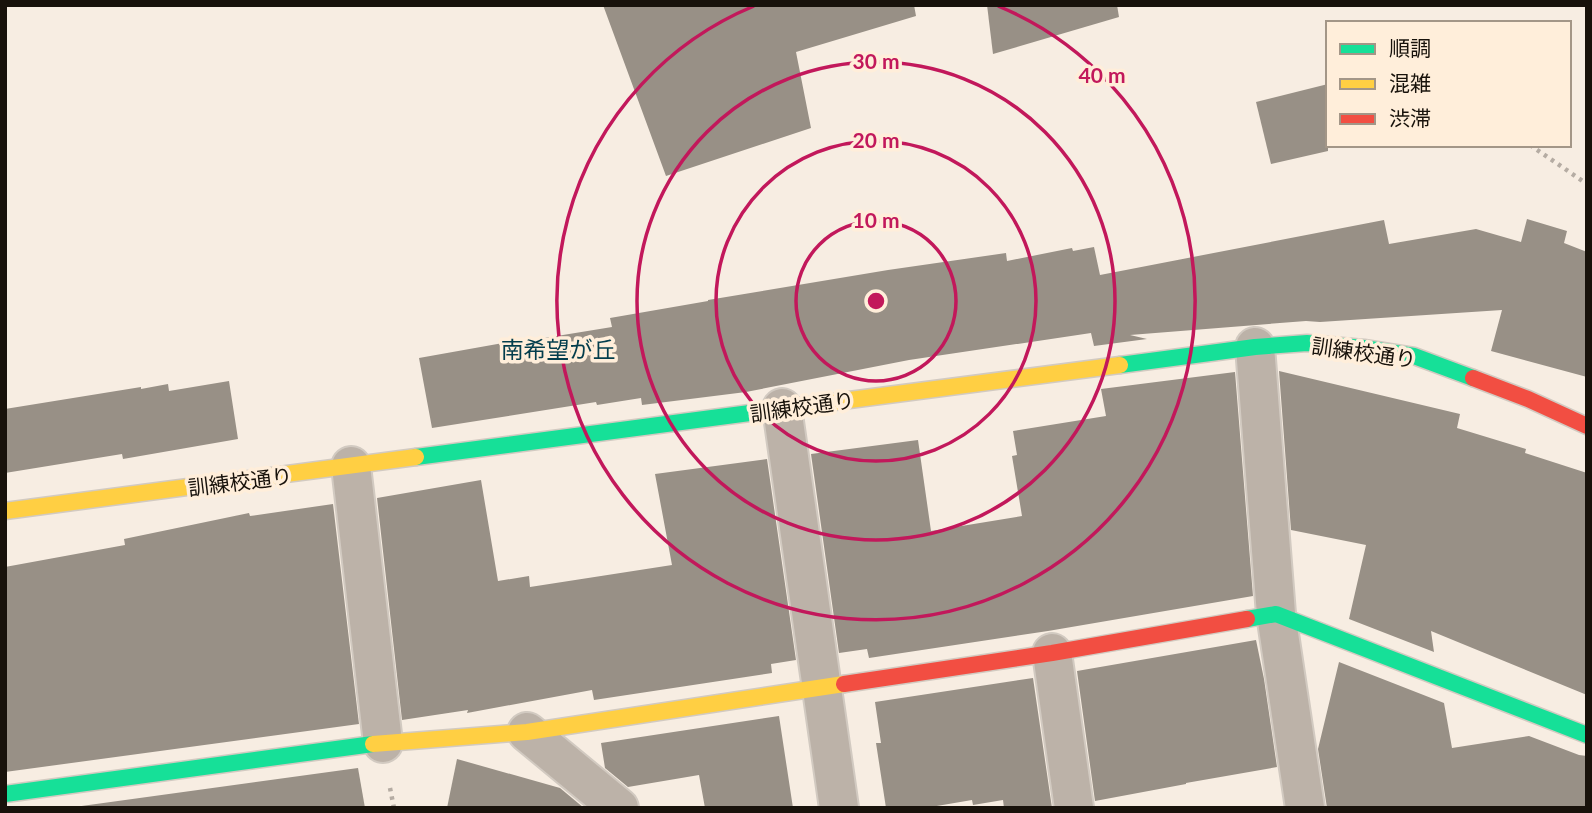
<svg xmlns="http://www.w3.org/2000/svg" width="1592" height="813" font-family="Lato,'Noto Sans JP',sans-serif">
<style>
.building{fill:#989086}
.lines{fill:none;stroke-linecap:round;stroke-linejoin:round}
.street-casing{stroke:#d2cac1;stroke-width:42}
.fast-casing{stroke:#d2cac1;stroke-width:19}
.slow-casing{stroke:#d2cac1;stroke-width:19}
.jam-casing{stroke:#d2cac1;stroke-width:19}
.path{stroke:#b5aca3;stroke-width:4.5;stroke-dasharray:3.5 5;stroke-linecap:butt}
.street{stroke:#bcb2a8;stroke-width:38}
.fast{stroke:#16e098;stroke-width:16}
.slow{stroke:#ffcf43;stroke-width:16}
.jam{stroke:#f24e42;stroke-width:16}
.ring{fill:none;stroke:#c2185b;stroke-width:3.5}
.labels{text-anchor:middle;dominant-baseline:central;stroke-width:7;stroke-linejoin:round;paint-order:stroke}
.street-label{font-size:21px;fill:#18120b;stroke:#ffeeda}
.neighbourhood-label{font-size:23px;fill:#033d4c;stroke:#ffeeda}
.centre{fill:#c2185b;stroke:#ffeeda;stroke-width:3.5}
.ring-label{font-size:21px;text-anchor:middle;font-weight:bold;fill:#c2185b;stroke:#ffeeda;stroke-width:7;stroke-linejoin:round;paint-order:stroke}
</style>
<rect width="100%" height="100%" fill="#f7ede2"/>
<g class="building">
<polygon points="603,5 914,5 916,16 796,52 811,128 666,176"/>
<polygon points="987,5 1117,5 1119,17 993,54"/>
<polygon points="1328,84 1328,151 1271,164 1256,102"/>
<polygon points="1527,219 1567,231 1564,243 1587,252 1587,377 1491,351 1502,310 1320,322 1306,321 1130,335 1147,339 1094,346 1091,333 909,360 746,392 642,405 641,398 597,405 596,402 432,428 419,358 514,341 514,343 612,327 610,318 708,301 708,300 888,270 1006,253 1007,261 1072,248 1073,251 1094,247 1100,275 1384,220 1389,244 1476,229 1521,242"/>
<polygon points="1279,371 1460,414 1457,428 1526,449 1525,453 1587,473 1587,695 1431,631 1434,652 1349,619 1366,545 1291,530"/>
<polygon points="1235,372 1253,596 1048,631 869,658 867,649 839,653 811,454 918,440 931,531 1022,516 1012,456 1017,455 1013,431 1106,416 1101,389"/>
<polygon points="229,381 238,439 123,459 122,454 5,473 5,409 141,387 141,389 168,384 169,391"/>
<polygon points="767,459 796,660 771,664 772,673 594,700 592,690 467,713 468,710 402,720 377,498 481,480 498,581 529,576 530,587 672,565 655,474"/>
<polygon points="333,504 359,724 5,772 5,567 125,545 124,539 249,513 250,516"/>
<polygon points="1256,640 1264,679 1277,767 1186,783 1186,784 1095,801 1077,671"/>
<polygon points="1339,662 1444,703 1452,748 1529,736 1579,755 1587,756 1587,808 1327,808 1318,749"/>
<polygon points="1033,678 1052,808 1004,808 1003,800 973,805 972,800 925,808 886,808 876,743 881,743 875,702"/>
<polygon points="779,716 793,808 705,808 699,775 628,787 605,768 601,743"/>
<polygon points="457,759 560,788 584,808 447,808"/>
<polygon points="358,768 365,808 67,808"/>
</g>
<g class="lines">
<defs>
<g id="street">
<polyline points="1255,347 1276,614 1305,808"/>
<polyline points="782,408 839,808"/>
<polyline points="351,466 383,743"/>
<polyline points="1052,653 1074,808"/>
<polyline points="527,732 619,808"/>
</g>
<g id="fast">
<polyline points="1120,365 1255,347 1307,343 1364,348 1414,356 1473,378"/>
<polyline points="416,457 803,406"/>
<polyline points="1247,619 1276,614 1587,735"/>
<polyline points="5,794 373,744"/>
</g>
<g id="slow">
<polyline points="803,406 1120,365"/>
<polyline points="5,511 416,457"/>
<polyline points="373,744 527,732 844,684"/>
</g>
<g id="jam">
<polyline points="1473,378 1528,399 1587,426"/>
<polyline points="844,684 1052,653 1247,619"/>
</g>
</defs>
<use href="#street" class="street-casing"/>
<use href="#fast" class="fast-casing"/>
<use href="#slow" class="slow-casing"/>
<use href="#jam" class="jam-casing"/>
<g class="path">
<polyline points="1530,145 1587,184"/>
<polyline points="390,788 394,808"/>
</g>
<use href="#street" class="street"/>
<use href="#fast" class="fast"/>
<use href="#slow" class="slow"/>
<use href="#jam" class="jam"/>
</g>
<g class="ring">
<circle cx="876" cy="301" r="80"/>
<circle cx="876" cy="301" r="160"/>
<circle cx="876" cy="301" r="239"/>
<path d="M998 6A319 319 0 1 1 754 6"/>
</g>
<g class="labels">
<g class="street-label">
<text transform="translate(1364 352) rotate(8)">訓練校通り</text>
<text transform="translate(802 406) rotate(-8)">訓練校通り</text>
<text transform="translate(240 481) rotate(-7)">訓練校通り</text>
</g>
<g class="neighbourhood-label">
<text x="558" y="349">南希望が丘</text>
</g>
</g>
<circle cx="876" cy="301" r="10" class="centre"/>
<g class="ring-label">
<text x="876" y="69">30 m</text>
<text x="1102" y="83">40 m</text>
<text x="876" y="148">20 m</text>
<text x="876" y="228">10 m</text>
</g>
<rect width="1592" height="813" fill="none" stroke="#18120b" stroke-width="14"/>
<rect x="1326" y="21" width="245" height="126" fill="#ffeeda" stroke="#a39687" stroke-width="2"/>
<rect x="1340" y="44" width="35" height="10" fill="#16e098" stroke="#a39687" stroke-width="2"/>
<text x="1389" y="56" font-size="21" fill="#18120b">順調</text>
<rect x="1340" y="79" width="35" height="10" fill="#ffcf43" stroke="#a39687" stroke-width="2"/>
<text x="1389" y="91" font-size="21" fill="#18120b">混雑</text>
<rect x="1340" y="114" width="35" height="10" fill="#f24e42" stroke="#a39687" stroke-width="2"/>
<text x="1389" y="126" font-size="21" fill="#18120b">渋滞</text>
</svg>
